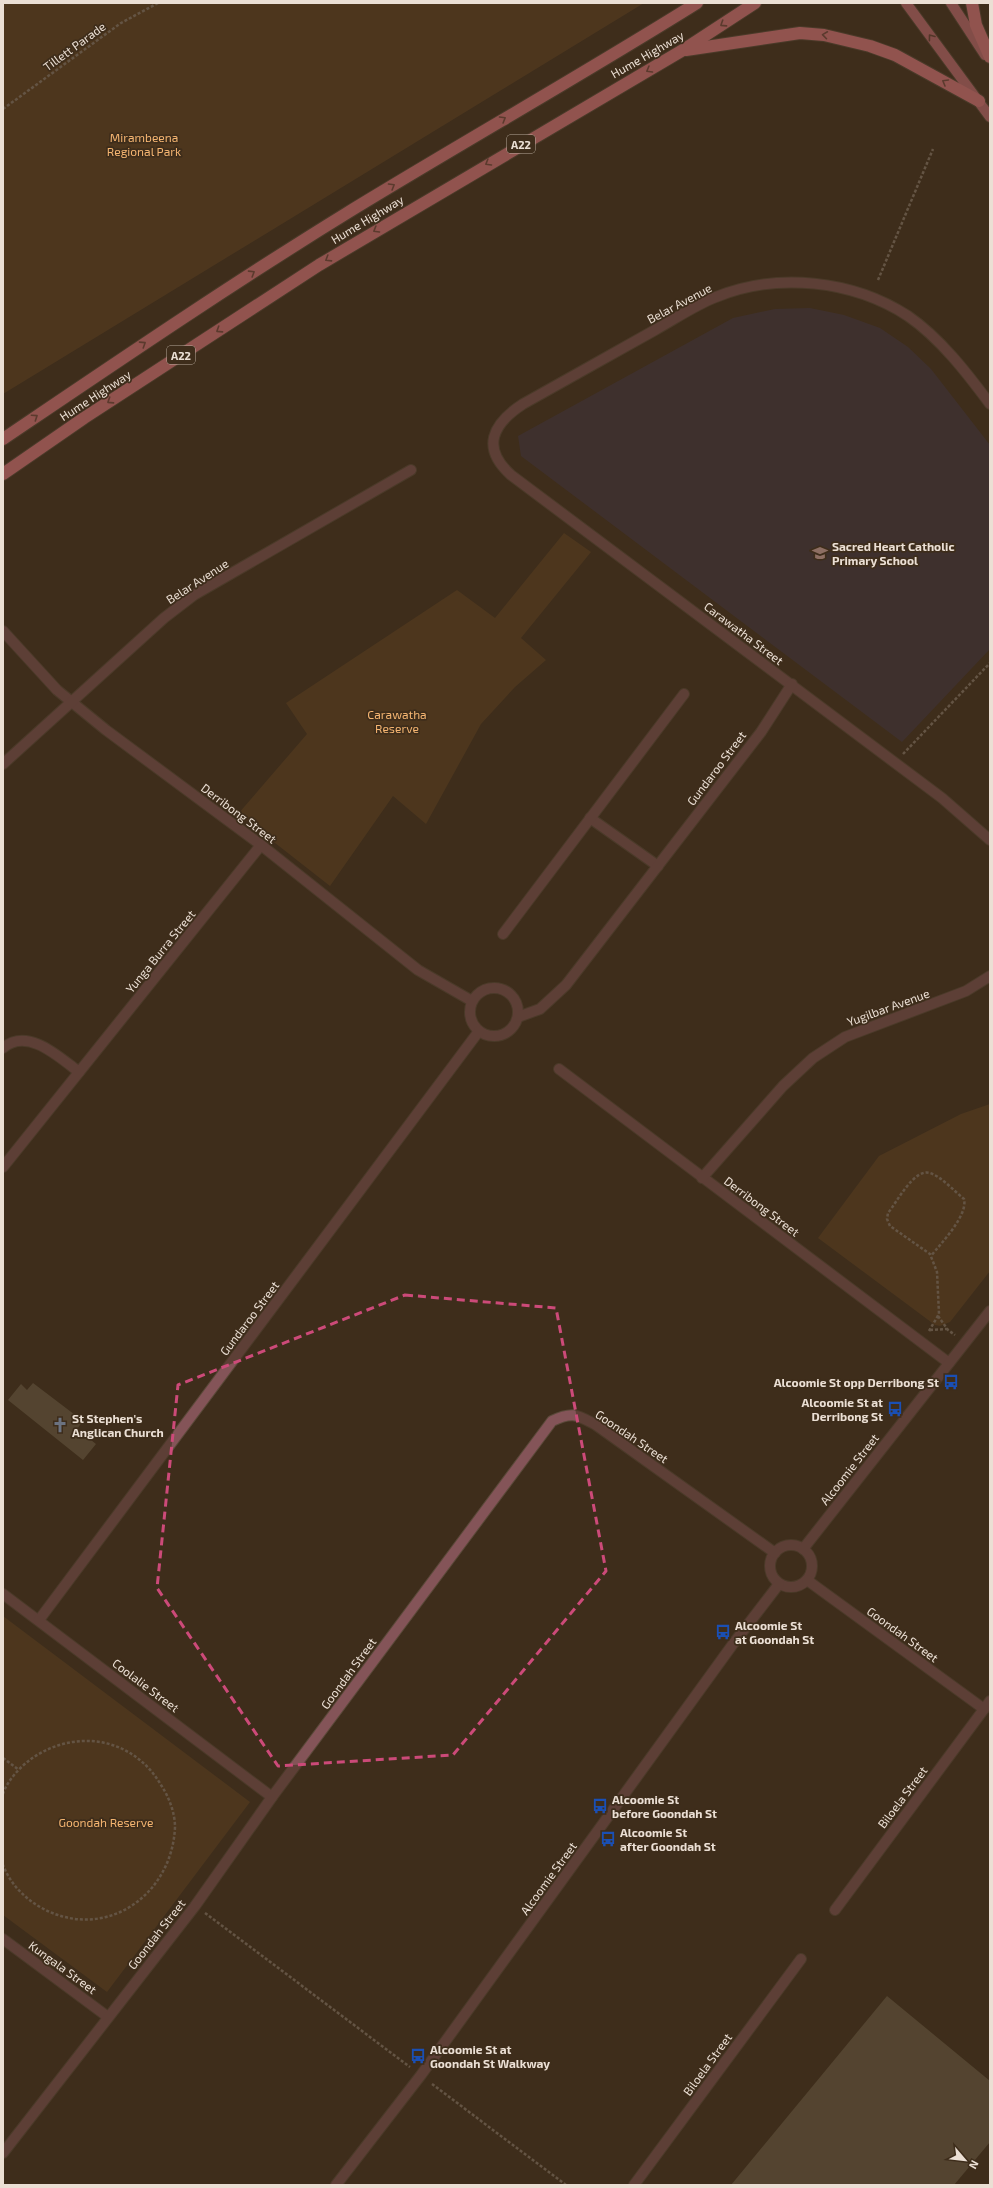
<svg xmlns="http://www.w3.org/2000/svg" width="993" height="2188" font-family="'Exo 2',sans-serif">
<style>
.education{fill:#3f3443}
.green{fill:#5f4121}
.building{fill:#6f614a}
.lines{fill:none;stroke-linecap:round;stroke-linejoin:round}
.minor-casing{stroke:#5a4939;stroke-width:12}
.major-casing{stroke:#5a4939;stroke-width:12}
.highway-casing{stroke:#5a4939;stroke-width:14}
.path{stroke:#938476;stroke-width:2.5;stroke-dasharray:3 2;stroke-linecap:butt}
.minor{stroke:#845458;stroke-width:10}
.major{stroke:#d5747e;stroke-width:10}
.highway{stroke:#f5808d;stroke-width:12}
.oneway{stroke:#7e4a43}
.oneway2{stroke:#6b4239}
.marked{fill:none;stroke:#cc4a79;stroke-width:3;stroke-dasharray:8 5;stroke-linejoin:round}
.labels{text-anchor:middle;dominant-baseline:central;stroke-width:3.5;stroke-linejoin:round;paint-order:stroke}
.shield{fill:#3e2d1b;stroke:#b7aa9c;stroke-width:1}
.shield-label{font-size:11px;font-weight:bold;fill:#ebdfd4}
.street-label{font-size:12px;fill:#ebdfd4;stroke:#3e2d1b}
.park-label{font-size:12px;fill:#f5b571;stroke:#3e2d1b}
.poi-label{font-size:12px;font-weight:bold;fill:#ebdfd4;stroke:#3e2d1b;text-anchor:start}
</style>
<rect width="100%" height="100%" fill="#3e2d1b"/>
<polygon class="education" points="810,308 844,315 880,328 908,347 931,369 990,445 990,649 902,742 521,456 518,436 733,318 775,309"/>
<g class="green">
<polygon points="3,3 644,3 3,394"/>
<polygon points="564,533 591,552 521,638 546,660 515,687 481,724 426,824 393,796 330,886 238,814 307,734 286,703 457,590 495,618"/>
<polygon points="990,1104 990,1271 950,1322 940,1326 935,1325 818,1238 879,1156 961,1114"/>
<polygon points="3,1616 250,1802 107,1992 3,1915"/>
</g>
<g class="building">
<polygon points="33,1383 83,1421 77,1429 96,1444 83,1460 8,1400 21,1384 27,1390"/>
<polygon points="887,1996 990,2081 990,2142 954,2185 731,2185"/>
</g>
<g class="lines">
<defs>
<g id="minor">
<path d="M990,404C967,373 940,338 908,316C853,280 777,272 716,297C695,305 675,319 655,330C611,355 567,379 523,404C492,424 481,448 511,475L942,798L990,840"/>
<polyline points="3,631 57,690 106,730 261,845 418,970 472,1001"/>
<polyline points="3,764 164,618 194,595 411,470"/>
<polyline points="590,818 658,866"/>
<polyline points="503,934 684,694"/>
<circle cx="494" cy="1012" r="24"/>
<polyline points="518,1017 540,1009 566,985 761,732 792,684"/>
<path d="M3,1048C28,1027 59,1057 79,1072"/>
<polyline points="559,1069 949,1363"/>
<polyline points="3,1167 261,845"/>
<polyline points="702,1178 783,1086 813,1058 845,1037 966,991 990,976"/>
<circle cx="791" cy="1566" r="21"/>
<polyline points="803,1549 990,1311"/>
<polyline points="807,1580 984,1709"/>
<polyline points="3,1594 272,1797"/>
<polyline points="39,1620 479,1031"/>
<polyline points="835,1910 990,1701"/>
<polyline points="3,1939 108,2017"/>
<path d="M3,2153L195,1906L272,1797L552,1421C573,1411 577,1415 596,1425L775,1553"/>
<polyline points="336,2185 421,2075 733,1644 779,1584"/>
<polyline points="634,2185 801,1959"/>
</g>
<g id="major">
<polyline points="906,3 990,117"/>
<polyline points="951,3 985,55"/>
</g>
<g id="highway">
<polyline points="972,3 976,25 990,57"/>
<polyline points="686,50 800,33 824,35 870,46 895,55 979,101"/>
<path d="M3,439C117,362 230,285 347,213C463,142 582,75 697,3"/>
<polyline points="3,474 84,418 319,265 683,50 755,3"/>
</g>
</defs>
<use href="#minor" class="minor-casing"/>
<use href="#major" class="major-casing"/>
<use href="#highway" class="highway-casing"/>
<g class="path">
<polyline points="3,109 121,23 158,3"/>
<polyline points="878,280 933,149"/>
<polyline points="903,754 990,663"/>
<polyline points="938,1316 948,1330 955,1335"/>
<polyline points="930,1330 947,1329"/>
<path d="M929,1331L939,1314L937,1272L930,1254L890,1226L887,1219L888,1213C897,1202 914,1168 930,1173C942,1177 954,1191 964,1199C968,1216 941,1243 931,1256"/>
<polyline points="3,1758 19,1770"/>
<path d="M3,1794C7,1781 20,1767 31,1759C75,1728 133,1737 161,1785C169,1797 175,1813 175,1827C172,1897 103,1943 40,1907C23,1897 10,1883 3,1865"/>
<polyline points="205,1913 410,2067"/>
<polyline points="432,2084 566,2185"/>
</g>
<use href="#minor" class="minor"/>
<use href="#major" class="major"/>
<use href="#highway" class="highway"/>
</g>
<defs><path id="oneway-chevron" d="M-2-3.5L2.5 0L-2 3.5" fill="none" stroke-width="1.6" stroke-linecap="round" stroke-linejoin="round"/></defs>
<g class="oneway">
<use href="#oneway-chevron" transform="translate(723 24) rotate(147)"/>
<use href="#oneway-chevron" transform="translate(825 35) rotate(-172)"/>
<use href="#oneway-chevron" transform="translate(649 70) rotate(150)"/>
<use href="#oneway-chevron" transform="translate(945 82) rotate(-150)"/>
<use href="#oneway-chevron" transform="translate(503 119) rotate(-31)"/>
<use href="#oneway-chevron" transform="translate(488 163) rotate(149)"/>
<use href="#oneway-chevron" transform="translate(392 186) rotate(-31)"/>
<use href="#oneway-chevron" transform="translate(376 230) rotate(149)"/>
<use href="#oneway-chevron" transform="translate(328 259) rotate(148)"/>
<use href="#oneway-chevron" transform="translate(252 273) rotate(-32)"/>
<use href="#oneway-chevron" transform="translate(219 330) rotate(147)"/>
<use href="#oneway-chevron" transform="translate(143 344) rotate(-33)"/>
<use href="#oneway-chevron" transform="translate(110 401) rotate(147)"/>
<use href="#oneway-chevron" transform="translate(35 417) rotate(-34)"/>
</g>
<use class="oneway2" href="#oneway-chevron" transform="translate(931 37) rotate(-127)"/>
<path d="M0 0H993V2188H0ZM405,1295L556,1308L606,1571L453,1755L278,1766L157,1588L178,1385Z" fill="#3e2d1b" fill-opacity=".55" fill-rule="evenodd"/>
<path class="marked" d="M405,1295L556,1308L606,1571L453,1755L278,1766L157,1588L178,1385Z"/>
<defs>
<symbol id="school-bare" viewBox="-9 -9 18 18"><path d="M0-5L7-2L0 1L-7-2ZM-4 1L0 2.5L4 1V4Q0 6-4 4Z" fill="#8d6e63" stroke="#3e2d1b" stroke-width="2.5" paint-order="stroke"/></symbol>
<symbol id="bus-bare" viewBox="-9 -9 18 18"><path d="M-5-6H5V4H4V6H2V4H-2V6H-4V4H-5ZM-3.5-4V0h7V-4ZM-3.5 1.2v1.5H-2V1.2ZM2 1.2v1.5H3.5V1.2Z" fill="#1a4fb4" stroke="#3e2d1b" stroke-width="2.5" paint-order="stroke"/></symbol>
<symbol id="church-bare" viewBox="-9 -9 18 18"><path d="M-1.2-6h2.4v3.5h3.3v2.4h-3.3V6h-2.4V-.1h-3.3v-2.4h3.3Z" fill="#6b7280" stroke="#3e2d1b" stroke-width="2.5" paint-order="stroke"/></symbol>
</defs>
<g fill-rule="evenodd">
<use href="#school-bare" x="809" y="542" width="22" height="22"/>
<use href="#bus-bare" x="940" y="1371" width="22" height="22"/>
<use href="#bus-bare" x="884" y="1398" width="22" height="22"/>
<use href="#church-bare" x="49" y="1414" width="22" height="22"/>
<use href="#bus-bare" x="712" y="1621" width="22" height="22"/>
<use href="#bus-bare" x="589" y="1795" width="22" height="22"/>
<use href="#bus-bare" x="597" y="1828" width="22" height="22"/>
<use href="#bus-bare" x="407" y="2045" width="22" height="22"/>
</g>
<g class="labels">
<g class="shield">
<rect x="507" y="135" width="28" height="18" rx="3"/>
<rect x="167" y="346" width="28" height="18" rx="3"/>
</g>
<g class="shield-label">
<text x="521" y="144">A22</text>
<text x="181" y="355">A22</text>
</g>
<g class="street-label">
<text transform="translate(74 46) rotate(-36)">Tillett Parade</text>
<text transform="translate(647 54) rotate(-30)">Hume Highway</text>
<text transform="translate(367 219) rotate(-31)">Hume Highway</text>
<text transform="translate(679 303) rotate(-28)">Belar Avenue</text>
<text transform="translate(95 395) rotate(-33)">Hume Highway</text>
<text transform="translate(197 581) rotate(-33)">Belar Avenue</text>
<text transform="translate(744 633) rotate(37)">Carawatha Street</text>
<text transform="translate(716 768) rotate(-53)">Gundaroo Street</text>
<text transform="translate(239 813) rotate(37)">Derribong Street</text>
<text transform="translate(160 951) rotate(-51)">Yunga Burra Street</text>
<text transform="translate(888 1007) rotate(-20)">Yugilbar Avenue</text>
<text transform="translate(762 1206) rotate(37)">Derribong Street</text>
<text transform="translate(249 1318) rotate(-53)">Gundaroo Street</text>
<text transform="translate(632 1436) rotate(34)">Goondah Street</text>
<text transform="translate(849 1469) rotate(-52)">Alcoomie Street</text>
<text transform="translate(903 1634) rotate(36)">Goondah Street</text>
<text transform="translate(348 1673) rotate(-54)">Goondah Street</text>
<text transform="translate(146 1685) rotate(37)">Coolalie Street</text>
<text transform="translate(902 1797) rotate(-53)">Biloela Street</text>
<text transform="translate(548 1878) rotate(-54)">Alcoomie Street</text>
<text transform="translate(156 1934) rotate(-52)">Goondah Street</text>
<text transform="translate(63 1967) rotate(36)">Kungala Street</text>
<text transform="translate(707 2064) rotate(-54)">Biloela Street</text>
</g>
<g class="park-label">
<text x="144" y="137">Mirambeena<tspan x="144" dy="14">Regional Park</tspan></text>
<text x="397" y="714">Carawatha<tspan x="397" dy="14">Reserve</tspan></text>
<text x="106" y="1822">Goondah Reserve</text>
</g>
<g class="poi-label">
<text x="832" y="546">Sacred Heart Catholic<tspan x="832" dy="14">Primary School</tspan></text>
<text x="939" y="1382" text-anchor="end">Alcoomie St opp Derribong St</text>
<text x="883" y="1402" text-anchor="end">Alcoomie St at<tspan x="883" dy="14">Derribong St</tspan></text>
<text x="72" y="1418">St Stephen's<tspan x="72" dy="14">Anglican Church</tspan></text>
<text x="735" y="1625">Alcoomie St<tspan x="735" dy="14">at Goondah St</tspan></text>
<text x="612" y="1799">Alcoomie St<tspan x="612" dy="14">before Goondah St</tspan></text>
<text x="620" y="1832">Alcoomie St<tspan x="620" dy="14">after Goondah St</tspan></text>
<text x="430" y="2049">Alcoomie St at<tspan x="430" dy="14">Goondah St Walkway</tspan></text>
</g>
</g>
<rect width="993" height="2188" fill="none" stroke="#ebdfd4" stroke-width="8"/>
<g transform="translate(965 2160) rotate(118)" stroke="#3e2d1b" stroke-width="3" paint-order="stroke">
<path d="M0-3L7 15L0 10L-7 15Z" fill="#ebdfd4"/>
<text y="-6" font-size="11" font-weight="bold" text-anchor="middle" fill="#ebdfd4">N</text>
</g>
</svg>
